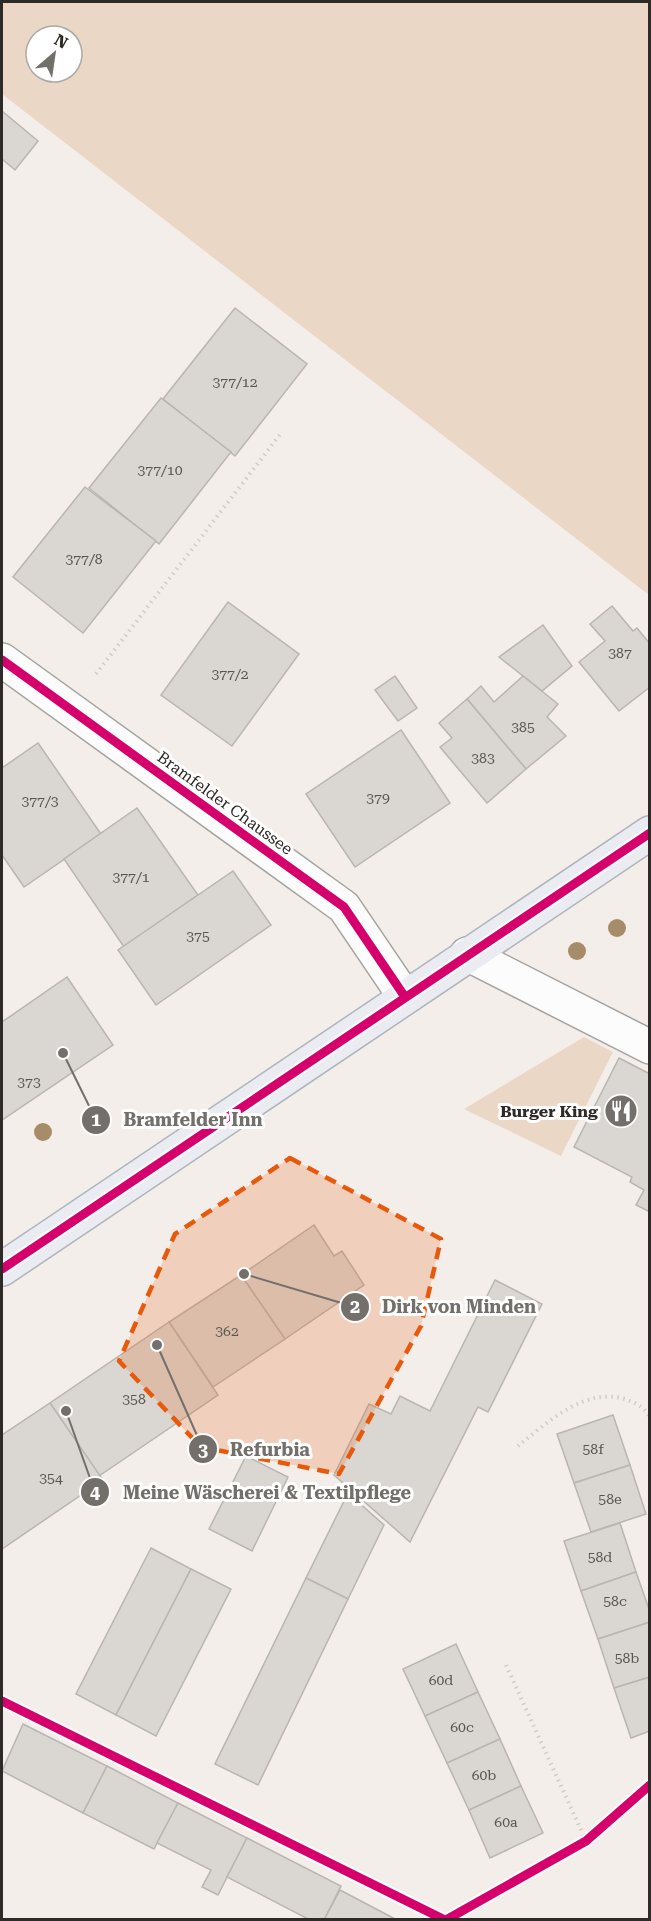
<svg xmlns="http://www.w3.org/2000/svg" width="651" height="1921" font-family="'Roboto Serif',serif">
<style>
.green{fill:#ebd7c6;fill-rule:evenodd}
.building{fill:#dad6d2;stroke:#b9b5b1;stroke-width:1.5}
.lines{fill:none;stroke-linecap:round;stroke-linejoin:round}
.minor-casing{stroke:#a6a29e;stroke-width:36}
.major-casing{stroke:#afb3bb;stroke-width:36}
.path{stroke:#cecdcc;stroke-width:4;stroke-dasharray:1.5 4.5;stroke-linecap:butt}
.minor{stroke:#fdfcfc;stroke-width:33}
.major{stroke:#eaecf2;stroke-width:33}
.cycleway-casing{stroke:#fff;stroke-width:13}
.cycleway{stroke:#d6006c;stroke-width:9}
.tree{fill:#a78c69}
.marked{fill:#e8590c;fill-opacity:0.2;stroke:#e8590c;stroke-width:4.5;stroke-dasharray:12 8;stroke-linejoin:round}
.labels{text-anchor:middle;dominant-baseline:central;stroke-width:6;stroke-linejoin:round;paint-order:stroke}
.number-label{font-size:14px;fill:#595552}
.street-label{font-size:16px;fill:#2e2a27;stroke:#fff}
.poi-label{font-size:16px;font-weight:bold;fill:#2e2a27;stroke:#fff;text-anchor:end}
.leader{fill:none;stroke:#736f6b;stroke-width:2}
.callout-dot{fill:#736f6b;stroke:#fff;stroke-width:2}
.mark-label{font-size:18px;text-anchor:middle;font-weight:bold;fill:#fff}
.callout-label{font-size:18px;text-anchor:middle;font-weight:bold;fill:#736f6b;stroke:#fff;stroke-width:6;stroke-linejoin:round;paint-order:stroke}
</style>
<rect width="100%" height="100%" fill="#f3eee9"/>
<g class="green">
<path d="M2,2H649V595L2,94ZM36,36H72V72H36Z"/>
<polygon points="584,1037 613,1052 561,1156 464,1109"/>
</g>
<g class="building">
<polygon points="2,111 38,141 15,170 2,159"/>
<polygon points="235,308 307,364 235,456 163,399"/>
<polygon points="161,398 231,452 159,544 89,488"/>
<polygon points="85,487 156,541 83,633 13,577"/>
<polygon points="228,602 299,654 232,746 161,695"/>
<polygon points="612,606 633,631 637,628 650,644 650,687 619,711 579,662 605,641 590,624"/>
<polygon points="543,625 572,666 542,691 499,657"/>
<polygon points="395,676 417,708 398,721 375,690"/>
<polygon points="523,676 558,704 547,717 566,736 526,769 467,699 481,686 494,702"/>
<polygon points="467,699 526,769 487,803 440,747 452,738 439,723"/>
<polygon points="401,730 450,803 355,867 306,794"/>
<polygon points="38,743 101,834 24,887 2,855 2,768"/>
<polygon points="137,808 198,895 124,947 64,859"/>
<polygon points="233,871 271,925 156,1005 118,950"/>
<polygon points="67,977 113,1045 2,1120 2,1022"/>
<polygon points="619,1058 650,1074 650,1212 636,1205 644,1190 630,1182 632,1177 574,1147"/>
<polygon points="314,1225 334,1256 342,1251 364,1285 285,1339 241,1275"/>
<polygon points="241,1275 285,1339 213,1387 169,1322"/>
<polygon points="495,1280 542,1304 488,1412 478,1407 410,1542 334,1475 369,1404 391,1414 400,1396 430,1411"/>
<polygon points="169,1322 218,1395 99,1476 50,1403"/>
<polygon points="50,1403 103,1480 2,1549 2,1435"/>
<polygon points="613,1415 630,1465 574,1483 557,1434"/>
<polygon points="246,1456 288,1477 252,1551 209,1529"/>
<polygon points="630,1465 646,1514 591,1532 574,1483"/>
<polygon points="348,1493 384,1525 348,1599 306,1578"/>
<polygon points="620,1523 636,1572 581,1591 564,1541"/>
<polygon points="151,1548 191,1569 116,1715 76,1694"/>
<polygon points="191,1569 231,1589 156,1736 116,1715"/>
<polygon points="636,1572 650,1612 650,1622 598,1639 581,1591"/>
<polygon points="306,1578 348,1599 258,1785 215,1764"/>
<polygon points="650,1622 650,1677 614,1688 598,1639"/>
<polygon points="456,1644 478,1692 425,1716 403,1669"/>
<polygon points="650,1677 650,1731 631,1738 614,1688"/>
<polygon points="478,1692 500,1739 447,1763 425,1716"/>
<polygon points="23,1724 107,1766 83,1813 2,1771"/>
<polygon points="500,1739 521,1786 469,1810 447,1763"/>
<polygon points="107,1766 178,1803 154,1849 83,1813"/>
<polygon points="521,1786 543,1833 490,1858 469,1810"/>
<polygon points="178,1803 247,1838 218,1895 202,1887 211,1870 157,1843"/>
<polygon points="247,1838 341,1886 324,1920 310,1920 227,1877"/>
<polygon points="340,1890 397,1920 324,1920"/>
</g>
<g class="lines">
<defs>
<g id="minor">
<polyline points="2,660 344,907 405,997"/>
<polyline points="467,954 650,1047"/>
</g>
<polyline id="major" points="2,1269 650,833"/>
</defs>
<use href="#minor" class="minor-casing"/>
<use href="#major" class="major-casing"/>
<g class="path">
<polyline points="96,674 282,432"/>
<path d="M518,1446C547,1423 584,1387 625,1399C636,1403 645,1407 650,1418"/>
<polyline points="506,1665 586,1841"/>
<polyline points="2,1701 445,1920"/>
<polyline points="446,1920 586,1841 650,1785"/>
</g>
<use href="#minor" class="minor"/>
<use href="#major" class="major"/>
<defs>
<g id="cycleway">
<polyline points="2,660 344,907 405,997"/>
<polyline points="2,1269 650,833"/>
<polyline points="2,1701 445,1920"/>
<polyline points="446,1920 586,1841 650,1785"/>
</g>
</defs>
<use href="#cycleway" class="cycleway-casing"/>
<use href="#cycleway" class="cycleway"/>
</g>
<g class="tree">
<circle cx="617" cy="928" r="9"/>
<circle cx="577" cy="951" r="9"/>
<circle cx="43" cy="1132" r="9"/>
</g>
<path class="marked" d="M290,1158L441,1239L421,1326L339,1474L201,1447L119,1361L175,1234Z"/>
<defs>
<symbol id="restaurant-disc" viewBox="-11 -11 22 22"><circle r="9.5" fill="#736f6b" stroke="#fff"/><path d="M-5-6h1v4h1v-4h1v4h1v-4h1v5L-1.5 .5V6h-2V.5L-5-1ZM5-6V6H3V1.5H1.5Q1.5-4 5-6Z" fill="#fff"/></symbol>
</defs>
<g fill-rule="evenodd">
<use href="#restaurant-disc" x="602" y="1092" width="38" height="38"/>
</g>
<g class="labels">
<g class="number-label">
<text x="235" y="382">377/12</text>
<text x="160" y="470">377/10</text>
<text x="84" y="559">377/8</text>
<text x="620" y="653">387</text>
<text x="230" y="674">377/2</text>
<text x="523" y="727">385</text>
<text x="483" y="758">383</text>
<text x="378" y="798">379</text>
<text x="40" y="801">377/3</text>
<text x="131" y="877">377/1</text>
<text x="198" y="936">375</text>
<text x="29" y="1082">373</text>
<text x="227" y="1331">362</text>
<text x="134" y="1399">358</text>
<text x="593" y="1449">58f</text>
<text x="51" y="1478">354</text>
<text x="610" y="1499">58e</text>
<text x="600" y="1557">58d</text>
<text x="615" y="1601">58c</text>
<text x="627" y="1658">58b</text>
<text x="441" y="1680">60d</text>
<text x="462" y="1727">60c</text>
<text x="484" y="1775">60b</text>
<text x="506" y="1822">60a</text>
</g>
<g class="street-label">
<text transform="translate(225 803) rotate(36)">Bramfelder Chaussee</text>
</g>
<g class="poi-label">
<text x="598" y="1111">Burger King</text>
</g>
</g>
<path class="leader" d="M63 1053L96 1120M244 1274L355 1307M157 1345L203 1449M66 1411L95 1492"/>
<g class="callout-dot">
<circle cx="63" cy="1053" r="6"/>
<circle cx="244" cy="1274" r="6"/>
<circle cx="157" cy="1345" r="6"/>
<circle cx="66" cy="1411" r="6"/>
<circle cx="96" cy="1120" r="15"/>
<circle cx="355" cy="1307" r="15"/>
<circle cx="203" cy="1449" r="15"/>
<circle cx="95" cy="1492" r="15"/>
</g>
<g class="mark-label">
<text x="96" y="1126">1</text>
<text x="355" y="1313">2</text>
<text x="203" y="1456">3</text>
<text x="95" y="1499">4</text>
</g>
<g class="callout-label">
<text x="193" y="1126">Bramfelder Inn</text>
<text x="459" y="1313">Dirk von Minden</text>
<text x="270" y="1456">Refurbia</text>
<text x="267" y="1499">Meine Wäscherei &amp; Textilpflege</text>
</g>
<rect width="651" height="1921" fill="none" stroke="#2e2a27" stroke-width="6"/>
<g transform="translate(54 54) rotate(29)"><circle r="28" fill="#ffffff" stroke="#abaaa9" stroke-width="1.5"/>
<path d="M0-4.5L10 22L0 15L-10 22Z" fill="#736f6b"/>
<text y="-9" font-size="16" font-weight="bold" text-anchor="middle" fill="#2e2a27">N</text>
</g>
</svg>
